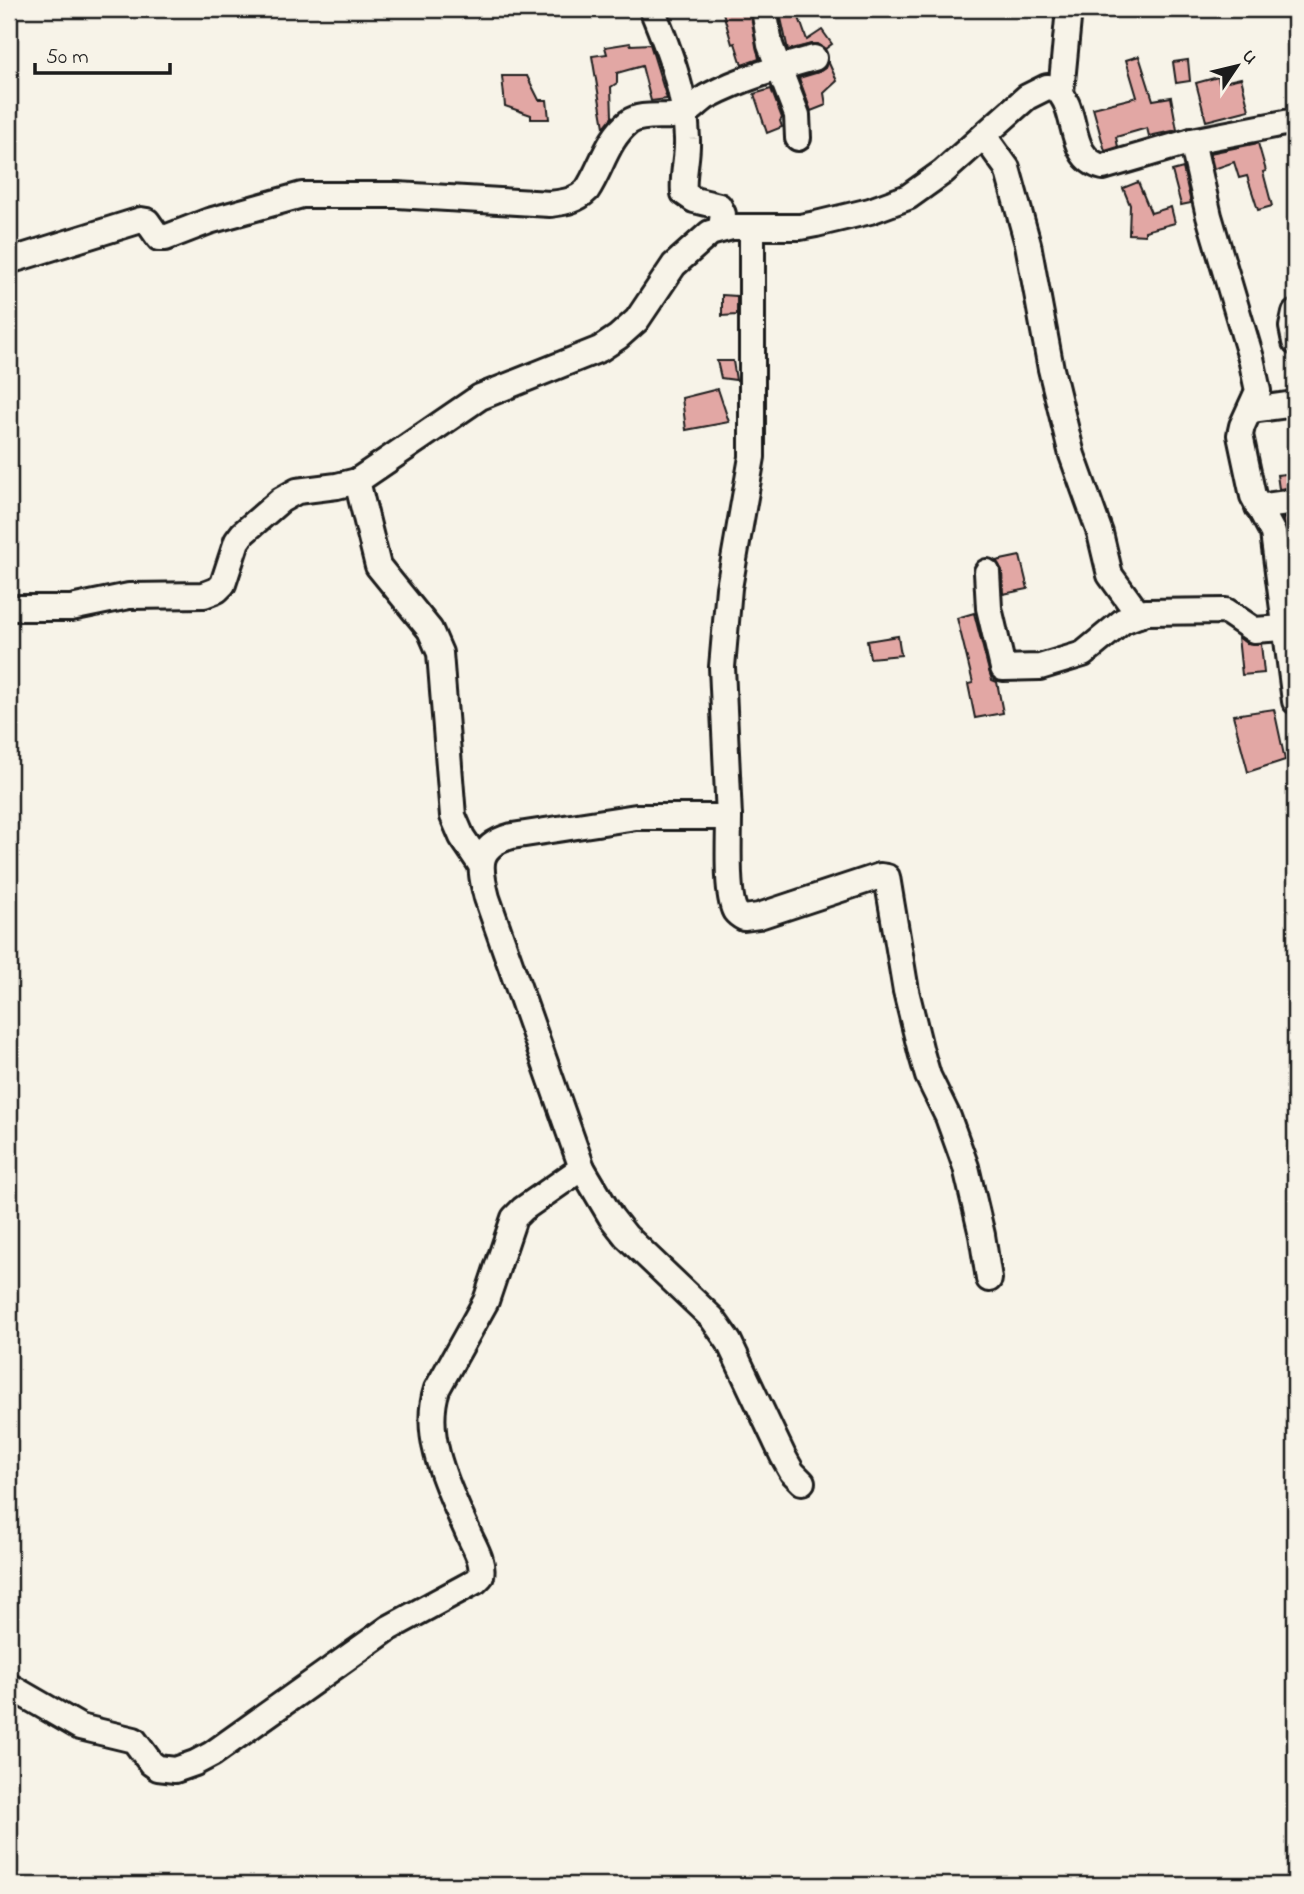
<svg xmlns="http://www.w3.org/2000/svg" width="1304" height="1894" font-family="'Indie Flower',sans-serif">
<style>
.building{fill:#e2a7a4;stroke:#1c1c1c;stroke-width:2}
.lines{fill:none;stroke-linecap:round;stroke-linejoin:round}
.minor-casing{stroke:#1c1c1c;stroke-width:30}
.minor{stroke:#f7f3e8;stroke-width:24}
</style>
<rect width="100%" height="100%" fill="#f7f3e8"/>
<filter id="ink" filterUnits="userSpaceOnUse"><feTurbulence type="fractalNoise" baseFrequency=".0143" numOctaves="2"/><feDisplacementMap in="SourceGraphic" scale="14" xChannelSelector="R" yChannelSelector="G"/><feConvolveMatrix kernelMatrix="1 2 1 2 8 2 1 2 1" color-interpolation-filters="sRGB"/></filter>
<g filter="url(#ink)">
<g class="building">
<polygon points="722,9 750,9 759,59 742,65 735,43 732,44"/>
<polygon points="779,9 796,9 807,40 822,30 832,44 825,49 818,44 811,44 788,50"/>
<polygon points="630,43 631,45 650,44 667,99 651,101 642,66 617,73 617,83 611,87 612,117 604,127 592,56 607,54 605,47"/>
<polygon points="1139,56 1153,100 1171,97 1177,130 1149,136 1147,128 1116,137 1118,147 1105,151 1093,108 1137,97 1126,60"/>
<polygon points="1188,60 1190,81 1176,83 1173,62"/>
<polygon points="828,61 837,81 824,93 826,105 811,111 799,78 819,72 825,68"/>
<polygon points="502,76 527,76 539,100 547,100 549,119 531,119 531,115 505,106"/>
<polygon points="1218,77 1219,83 1241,78 1249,110 1206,121 1196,83"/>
<polygon points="771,89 782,118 780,121 782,127 767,133 754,94"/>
<polygon points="1258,143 1266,171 1263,172 1272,206 1258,210 1247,176 1239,178 1234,162 1214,169 1210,153"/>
<polygon points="1183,168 1191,203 1181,205 1172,171"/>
<polygon points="1138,182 1151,213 1171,207 1175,223 1145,231 1145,235 1129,234 1130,205 1123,188"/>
<polygon points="722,295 737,296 737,315 722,316"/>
<polygon points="717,361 733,361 736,380 721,378"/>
<polygon points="718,389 729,422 686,430 682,398"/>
<polygon points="1295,473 1295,487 1279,489 1277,475"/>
<polygon points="1295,517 1295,552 1283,519"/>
<polygon points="1020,556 1028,589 1003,594 1002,570 996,561"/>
<polygon points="974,613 989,671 992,680 997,682 1003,713 975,718 968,684 973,683 957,618"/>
<polygon points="898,636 901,655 870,658 867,641"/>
<polygon points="1238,637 1246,643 1261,644 1264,673 1242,675"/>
<polygon points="1274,709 1285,760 1248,772 1233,715"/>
</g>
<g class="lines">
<defs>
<g id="minor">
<path d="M652,9C669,50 686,94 687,139C688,157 682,175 684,193L694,200L719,206L723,214L721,228"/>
<polyline points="764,9 770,45 797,115 798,138"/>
<polyline points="1061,92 1069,9"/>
<polyline points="984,136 1007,168 1028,244 1051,369 1072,455 1100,533 1110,575 1139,615"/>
<polyline points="1192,141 1209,216 1251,358 1258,391 1242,426 1240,435 1253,496 1273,533 1295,701"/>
<path d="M9,261L141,220L147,221L159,238H165L209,221L302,195H397L550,204C565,202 576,201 587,190C601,169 608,138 629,122C645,111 670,121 687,112C695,108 700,100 708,96C742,78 778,68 814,58"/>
<polyline points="1295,313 1292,327 1295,342"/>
<polyline points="1251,410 1295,404"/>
<polyline points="357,481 378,566 430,630 440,653 453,816 462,837 481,865"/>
<polyline points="1258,507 1295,502"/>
<polyline points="987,572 989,608 1003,668 1040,667 1083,654 1123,621 1146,612 1226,611 1254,630 1284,628"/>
<path d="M9,608H71L129,596L204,595L217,590L223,584L237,541L243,533L281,500L297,491L337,486L357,481L480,397L600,349L618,337L637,320L674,265L710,233L732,227H800L816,224L870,211L908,197L943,172L1027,97L1047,87L1055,88C1081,109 1065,158 1103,167L1192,141L1295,121"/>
<path d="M729,817C729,838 726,894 735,911C738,915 740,916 744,918L759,916L880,876L887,877L906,991L921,1052L928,1076L948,1117L966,1167L982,1235L989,1279"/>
<polyline points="582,1168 611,1217 626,1236 712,1318 729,1342 783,1456 792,1472 802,1482"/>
<path d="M9,1686L80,1727L134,1740L151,1763L158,1768L175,1770L195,1763L212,1754L389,1628L476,1581L481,1576C484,1562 475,1548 469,1535C450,1491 421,1438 437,1389L486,1301L514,1218L523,1209L582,1168L487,898C479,867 475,846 512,836L636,817H729L722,667L729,588L752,457V228"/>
</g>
</defs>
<use href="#minor" class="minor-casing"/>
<use href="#minor" class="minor"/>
</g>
</g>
<rect width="1304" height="1894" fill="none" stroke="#f7f3e8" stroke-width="35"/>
<rect x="18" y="18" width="1269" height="1859" fill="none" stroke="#1c1c1c" stroke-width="2.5" filter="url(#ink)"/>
<g transform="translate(1237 66) rotate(55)" stroke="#f7f3e8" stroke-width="5" paint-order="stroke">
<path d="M0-5L12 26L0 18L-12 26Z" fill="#1c1c1c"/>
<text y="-10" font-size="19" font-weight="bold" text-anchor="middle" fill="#1c1c1c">U</text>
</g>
<path d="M35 63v10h135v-10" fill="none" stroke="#1c1c1c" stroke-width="3.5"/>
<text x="46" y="63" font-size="21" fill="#1c1c1c" stroke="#f7f3e8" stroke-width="5" paint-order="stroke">50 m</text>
</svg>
